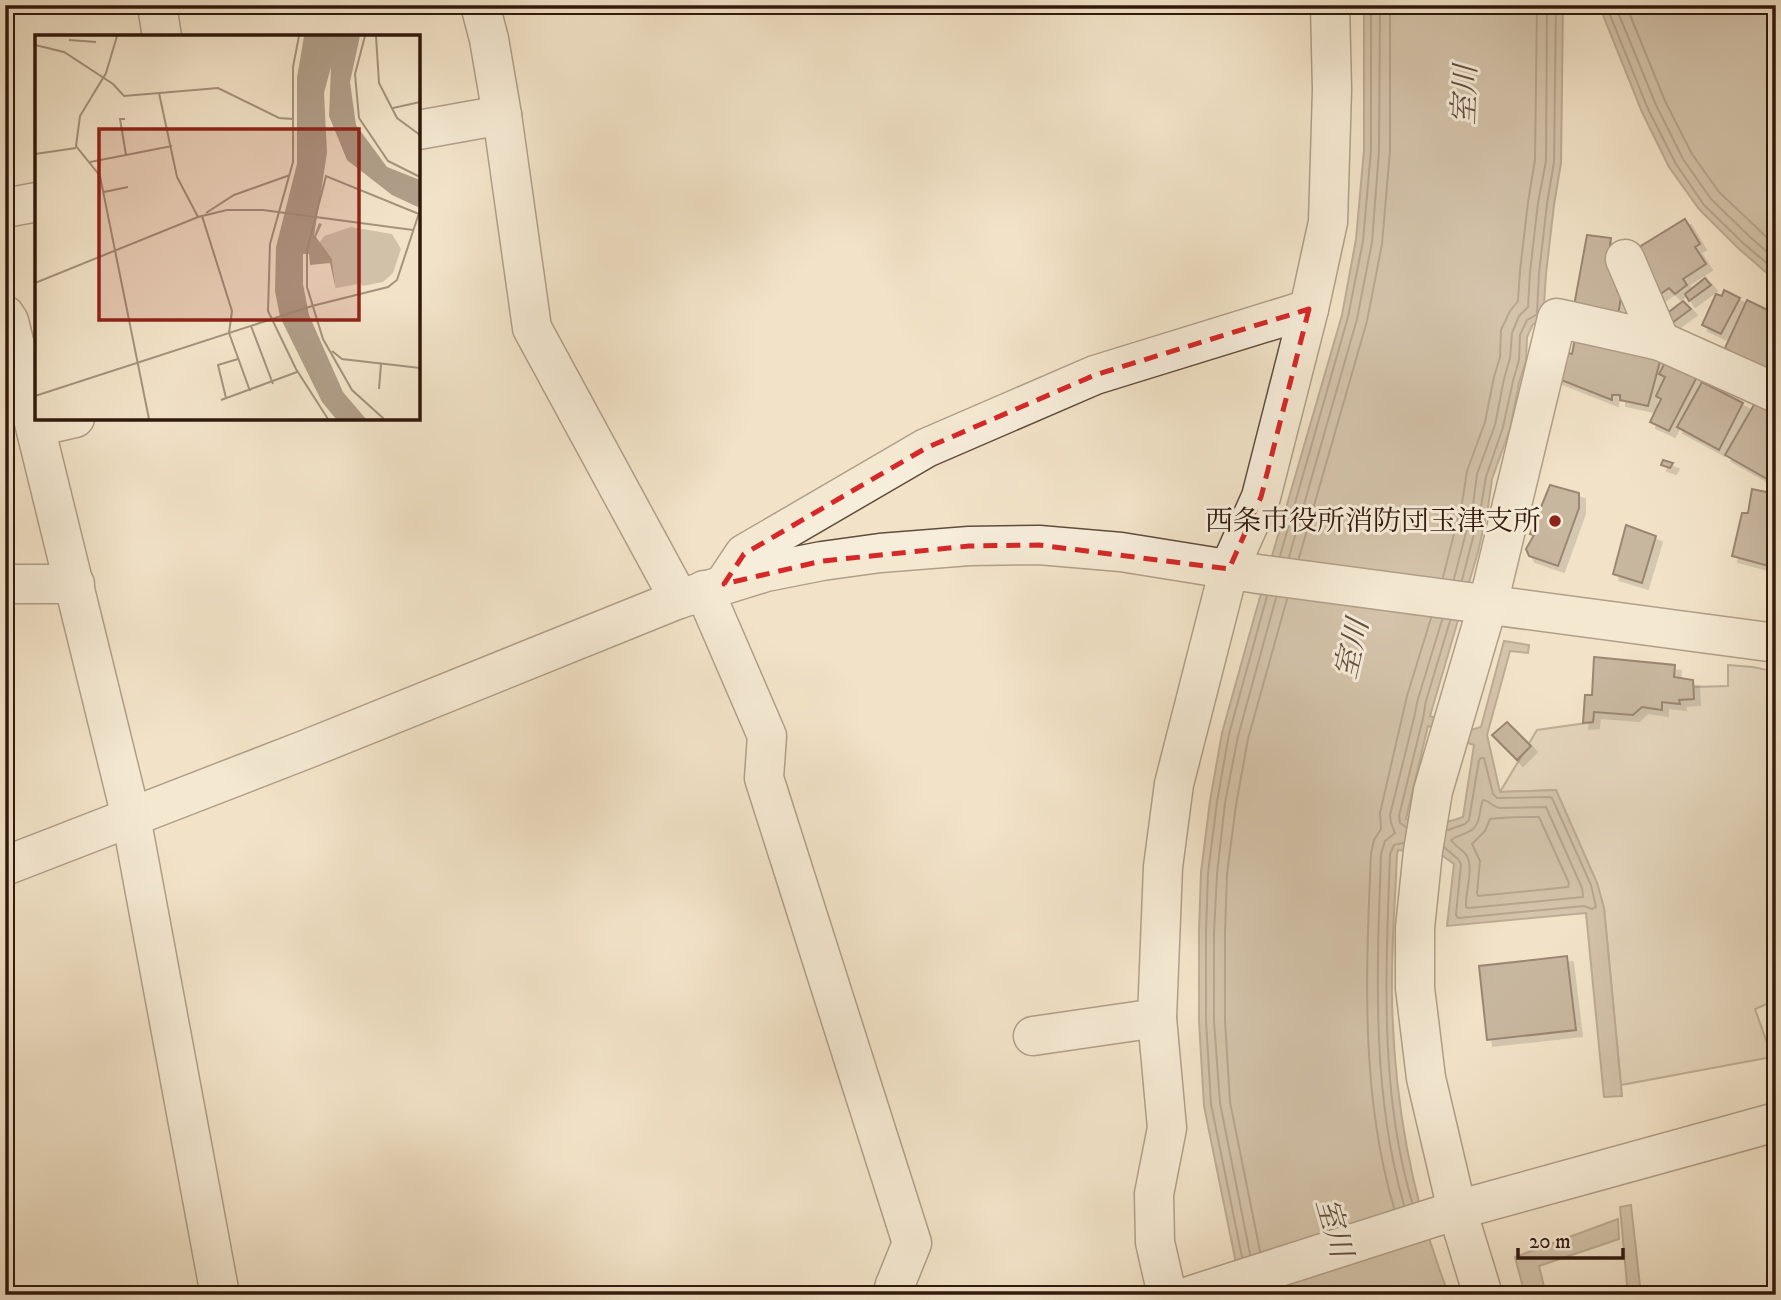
<svg xmlns="http://www.w3.org/2000/svg" width="1781" height="1300" font-family="'IM FELL DW Pica','Noto Serif JP',serif">
<style>
.green{fill:#d1c1a8;stroke:#806d5a;stroke-width:2}
.water{fill:#b09e88;stroke:#7d6956;stroke-width:2;fill-rule:evenodd}
.lines{fill:none;stroke-linecap:round;stroke-linejoin:round}
.shore{stroke:#705c4a;stroke-width:2}
.building{fill:#95826e;stroke:#30190c;stroke-width:2;filter:url(#shadow)}
.minor-casing{stroke:#604c3b;stroke-width:41}
.minor{stroke:#f7eddb;stroke-width:38}
.marked{fill:none;stroke:#d62828;stroke-width:5;stroke-dasharray:14 9;stroke-linejoin:round}
.poi-dot{fill:#8f2418;stroke:#f7eddb;stroke-width:2.5}
.labels{text-anchor:middle;dominant-baseline:central;stroke-width:6;stroke-linejoin:round;paint-order:stroke}
.poi-label{font-size:28px;fill:#30190c;stroke:#f7eddb;text-anchor:end}
.water-label{font-size:30px;font-style:italic;fill:#634e3e;stroke:#f7eddb}
.inset-road{fill:none;stroke:#a4927d;stroke-width:2}
.view{fill:#8f2418;fill-opacity:0.15;stroke:#8f2418;stroke-width:3.5}
.inset-edge{fill:none;stroke:#30190c;stroke-width:3.5}
</style>
<defs>
<filter id="shadow"><feDropShadow dx="6" dy="6" stdDeviation="0" flood-color="#0004"/></filter>
</defs>
<rect width="100%" height="100%" fill="#f2e3c8"/>
<filter id="stains"><feTurbulence type="fractalNoise" baseFrequency=".00286" numOctaves="4"/><feColorMatrix values="0 0 0 0 .2 0 0 0 0 .09 0 0 0 0 .02 0 0 0 .5 -.17"/></filter>
<radialGradient id="worn" r=".72"><stop offset=".6" stop-color="#630" stop-opacity="0"/><stop offset="1" stop-color="#630" stop-opacity=".3"/></radialGradient>
<polygon class="green" points="1728,665 1753,667 1776,672 1776,1015 1769,1003 1755,1009 1772,1057 1621,1085 1604,908 1597,883 1556,790 1500,792 1537,730 1593,722 1594,712 1642,707 1661,709 1662,702 1679,704 1679,700 1693,687 1728,686"/>
<g class="water">
<path d="M1364,5H1563L1561,163L1554,205L1546,274L1543,321L1533,324L1527,337L1526,361L1519,383L1510,429L1492,479L1488,508L1478,552L1430,716L1471,730L1481,727L1504,641L1529,645L1528,653L1510,651L1487,735L1500,792L1556,790L1597,883L1604,908L1622,1096L1604,1097L1586,913L1447,926L1454,864L1440,854L1398,850L1397,855C1395,903 1391,951 1392,999C1394,1099 1412,1201 1449,1295H1246L1240,1283L1204,1106L1199,1021V931L1201,872L1210,801L1222,733L1254,618L1342,315L1356,239L1364,150ZM1428,726L1468,737V743L1474,745L1463,817C1439,826 1430,824 1406,819Z"/>
<polygon points="1599,5 1776,5 1776,281 1738,248 1699,209 1669,167 1642,112"/>
<polygon points="1631,1205 1641,1295 1628,1295 1620,1207"/>
<polygon points="1618,1219 1619,1239 1539,1266 1546,1295 1525,1295 1515,1257"/>
</g>
<g class="lines">
<g class="shore">
<polyline points="1606,5 1648,109 1676,164 1704,205 1743,243 1776,271"/>
<polyline points="1615,5 1656,105 1683,159 1711,199 1749,236 1776,260"/>
<polyline points="1626,5 1665,101 1692,154 1719,192 1776,246"/>
<polyline points="1537,313 1539,273 1547,204 1554,162 1556,5"/>
<polyline points="1280,556 1348,317 1363,241 1371,150 1371,5"/>
<polyline points="1289,557 1357,319 1372,242 1379,151 1380,5"/>
<polyline points="1299,558 1367,321 1382,244 1390,151 1390,5"/>
<polyline points="1443,577 1462,503 1467,471 1485,422 1494,377 1500,357 1501,330 1510,311 1518,301 1520,271 1528,202 1535,160 1537,5"/>
<polyline points="1454,579 1473,505 1477,474 1495,425 1504,379 1510,358 1512,333 1519,316 1528,307 1530,272 1538,203 1546,161 1547,5"/>
<polyline points="1462,580 1481,507 1486,477 1503,427 1513,381 1519,360 1520,335 1527,320 1536,315"/>
<path d="M1483,800C1488,800 1493,807 1500,808L1546,807L1582,888L1583,897L1469,908L1466,907C1465,893 1474,868 1467,856C1463,850 1455,846 1451,840C1458,835 1467,834 1473,829C1481,822 1479,809 1483,800Z"/>
<path d="M1539,817L1569,883L1568,887L1478,896L1477,893L1480,861L1472,844L1485,831L1490,819C1504,817 1523,817 1539,817Z"/>
<path d="M1406,827L1400,823L1399,816L1421,726C1424,718 1424,710 1426,701L1450,621"/>
<path d="M1403,843L1394,845L1390,854C1386,970 1379,1090 1412,1202"/>
<polyline points="1445,848 1458,859 1461,864 1456,915 1458,918 1584,906 1592,909 1596,907 1591,885 1552,798 1549,797 1497,798 1493,794 1484,758 1481,758 1479,760 1469,820 1465,824 1448,830"/>
<path d="M1404,1205C1371,1091 1377,970 1381,854L1385,841L1395,833L1391,823L1390,815L1414,718L1418,699L1442,620"/>
<path d="M1394,1208C1360,1093 1366,971 1371,853L1374,840L1381,829L1380,813L1407,696L1431,618"/>
<polyline points="1260,1251 1230,1102 1225,1020 1225,932 1227,874 1236,805 1248,739 1287,599"/>
<polyline points="1250,1254 1220,1103 1214,1021 1214,932 1217,874 1225,803 1238,736 1276,598"/>
<polyline points="1242,1257 1211,1104 1206,1021 1206,932 1208,873 1217,802 1229,734 1267,596"/>
</g>
</g>
<g class="building">
<polygon points="1685,219 1700,244 1695,247 1706,264 1683,279 1687,285 1675,294 1669,288 1659,295 1631,252"/>
<polygon points="1587,235 1611,238 1609,253 1618,274 1617,291 1622,291 1618,315 1574,306"/>
<polygon points="1705,278 1711,285 1689,301 1685,294"/>
<polygon points="1724,290 1740,298 1721,334 1702,325 1716,294 1722,296"/>
<polygon points="1747,300 1776,314 1772,324 1776,326 1776,378 1727,357 1730,351 1725,348"/>
<polygon points="1683,301 1691,309 1672,323 1665,315"/>
<polygon points="1576,333 1662,354 1648,406 1620,400 1620,395 1612,395 1612,400 1556,378 1565,352 1572,354"/>
<polygon points="1668,357 1699,373 1669,431 1650,422 1661,399 1656,396 1665,377 1659,374"/>
<polygon points="1702,382 1743,403 1719,450 1677,427"/>
<polygon points="1755,403 1776,415 1776,484 1725,455"/>
<polygon points="1663,460 1673,463 1670,468 1661,465"/>
<polygon points="1550,485 1579,493 1579,508 1558,566 1529,556 1526,549 1534,535 1530,534"/>
<polygon points="1752,489 1776,494 1776,568 1732,556 1742,513 1748,513"/>
<polygon points="1626,525 1656,536 1642,583 1613,574"/>
<polygon points="1594,657 1675,665 1674,677 1693,680 1694,699 1679,700 1680,704 1662,702 1662,710 1642,707 1633,715 1594,712 1593,722 1583,723 1585,695 1592,695"/>
<polygon points="1507,722 1531,746 1517,760 1492,735"/>
<polygon points="1567,956 1576,1030 1487,1040 1479,966"/>
</g>
<g class="lines">
<defs>
<g id="minor">
<polyline points="157,5 162,37"/>
<polyline points="480,5 489,39 502,115 532,328 679,599"/>
<polyline points="418,130 502,115"/>
<polyline points="5,208 37,202"/>
<polyline points="1625,259 1660,341"/>
<polyline points="5,315 9,321 131,817 220,1295"/>
<polyline points="36,427 75,418"/>
<polyline points="5,584 75,584"/>
<polyline points="724,584 744,554 926,448 1095,375 1309,309"/>
<polyline points="704,590 767,736 764,778 912,1243 895,1285 892,1295"/>
<polyline points="5,866 307,749 679,599 766,572 822,561 880,553 969,546 1039,545 1121,552 1258,574 1776,643"/>
<polyline points="1033,1036 1157,1018"/>
<polyline points="1167,1295 1155,1242 1154,1194 1167,1128 1157,1018 1163,867 1174,784 1229,569 1261,497 1309,309 1328,222 1332,90 1330,5"/>
<polyline points="1192,1295 1457,1210 1776,1122"/>
<polyline points="1483,1295 1457,1210 1426,1078 1415,988 1415,928 1423,851 1433,791 1488,604 1557,318 1660,341 1776,393"/>
</g>
</defs>
<use href="#minor" class="minor-casing"/>
<use href="#minor" class="minor"/>
</g>
<path d="M0 0H1781V1300H0ZM1309,309L1261,497L1229,569L1039,545L969,546L822,561L724,584L744,554L926,448L1095,375Z" fill="#f2e3c8" fill-opacity=".55" fill-rule="evenodd"/>
<path class="marked" d="M1309,309L1261,497L1229,569L1039,545L969,546L822,561L724,584L744,554L926,448L1095,375Z"/>
<circle class="poi-dot" cx="1555" cy="521" r="7"/>
<g class="labels">
<g class="poi-label">
<text x="1541" y="521">西条市役所消防団玉津支所</text>
</g>
<g class="water-label">
<text transform="translate(1466 95) rotate(-88)">室川</text>
<text transform="translate(1353 649) rotate(-77)">室川</text>
<text transform="translate(1333 1228) rotate(74)">室川</text>
</g>
</g>
<g transform="translate(35 35)">
<rect width="385" height="385" fill="#f2e3c8"/>
<path d="M316,192L357,199L366,214L358,238L348,247L327,251L322,241L323,249L301,253L297,224L283,210L289,201Z" fill="#d1c1a8"/>
<path d="M269,1H325L315,47L321,90L352,132L385,145V173L357,160L312,125L294,81L296,32L289,58L292,118L279,201L284,188L287,189L281,202L297,224L301,255L295,228L275,230L274,219H268V249L274,280L308,357L331,384H301L287,367L245,282L240,256L241,212L262,129V43Z" fill="#b09e88"/>
<path class="inset-road" d="M82,1L71,38L45,81L41,111L65,141L114,384M264,1L258,32V127L235,209L233,276L261,334L293,384M330,1L320,39L324,83L353,126L385,142M341,1L344,48L362,83L385,100M34,5L61,7M0,10L29,17L78,49L89,61L183,53L244,83L258,84M124,58L142,142L163,182M358,73L385,67M90,84H85L91,120M0,119L41,113M55,127L137,111M69,157L93,152M171,178L199,160L255,140M167,181L197,276L194,298L215,356M0,248L163,182L192,175H228L378,195M216,291L238,349M297,316L307,324L385,333M344,354L346,329M0,361L277,271L353,252L362,245L385,175M191,363L183,330L203,324M186,365L262,337M349,384L317,355L288,304L272,252V215L291,141L384,179"/>
<path class="view" d="M64,94H324V285H64Z"/>
<rect width="385" height="385" class="inset-edge"/>
</g>
<rect width="1781" height="1300" fill="none" stroke="#f2e3c8" stroke-width="28"/>
<rect x="7" y="7" width="1767" height="1286" fill="none" stroke="#30190c" stroke-width="3.5"/>
<rect x="14" y="14" width="1753" height="1272" fill="none" stroke="#30190c" stroke-width="2"/>
<path d="M1518 1248v10h105v-10" fill="none" stroke="#30190c" stroke-width="3.5"/>
<text x="1529" y="1248" font-size="21" fill="#30190c" stroke="#f7eddb" stroke-width="5" paint-order="stroke">20 m</text>
<rect width="100%" height="100%" filter="url(#stains)"/>
<rect width="100%" height="100%" fill="url(#worn)"/>
</svg>
